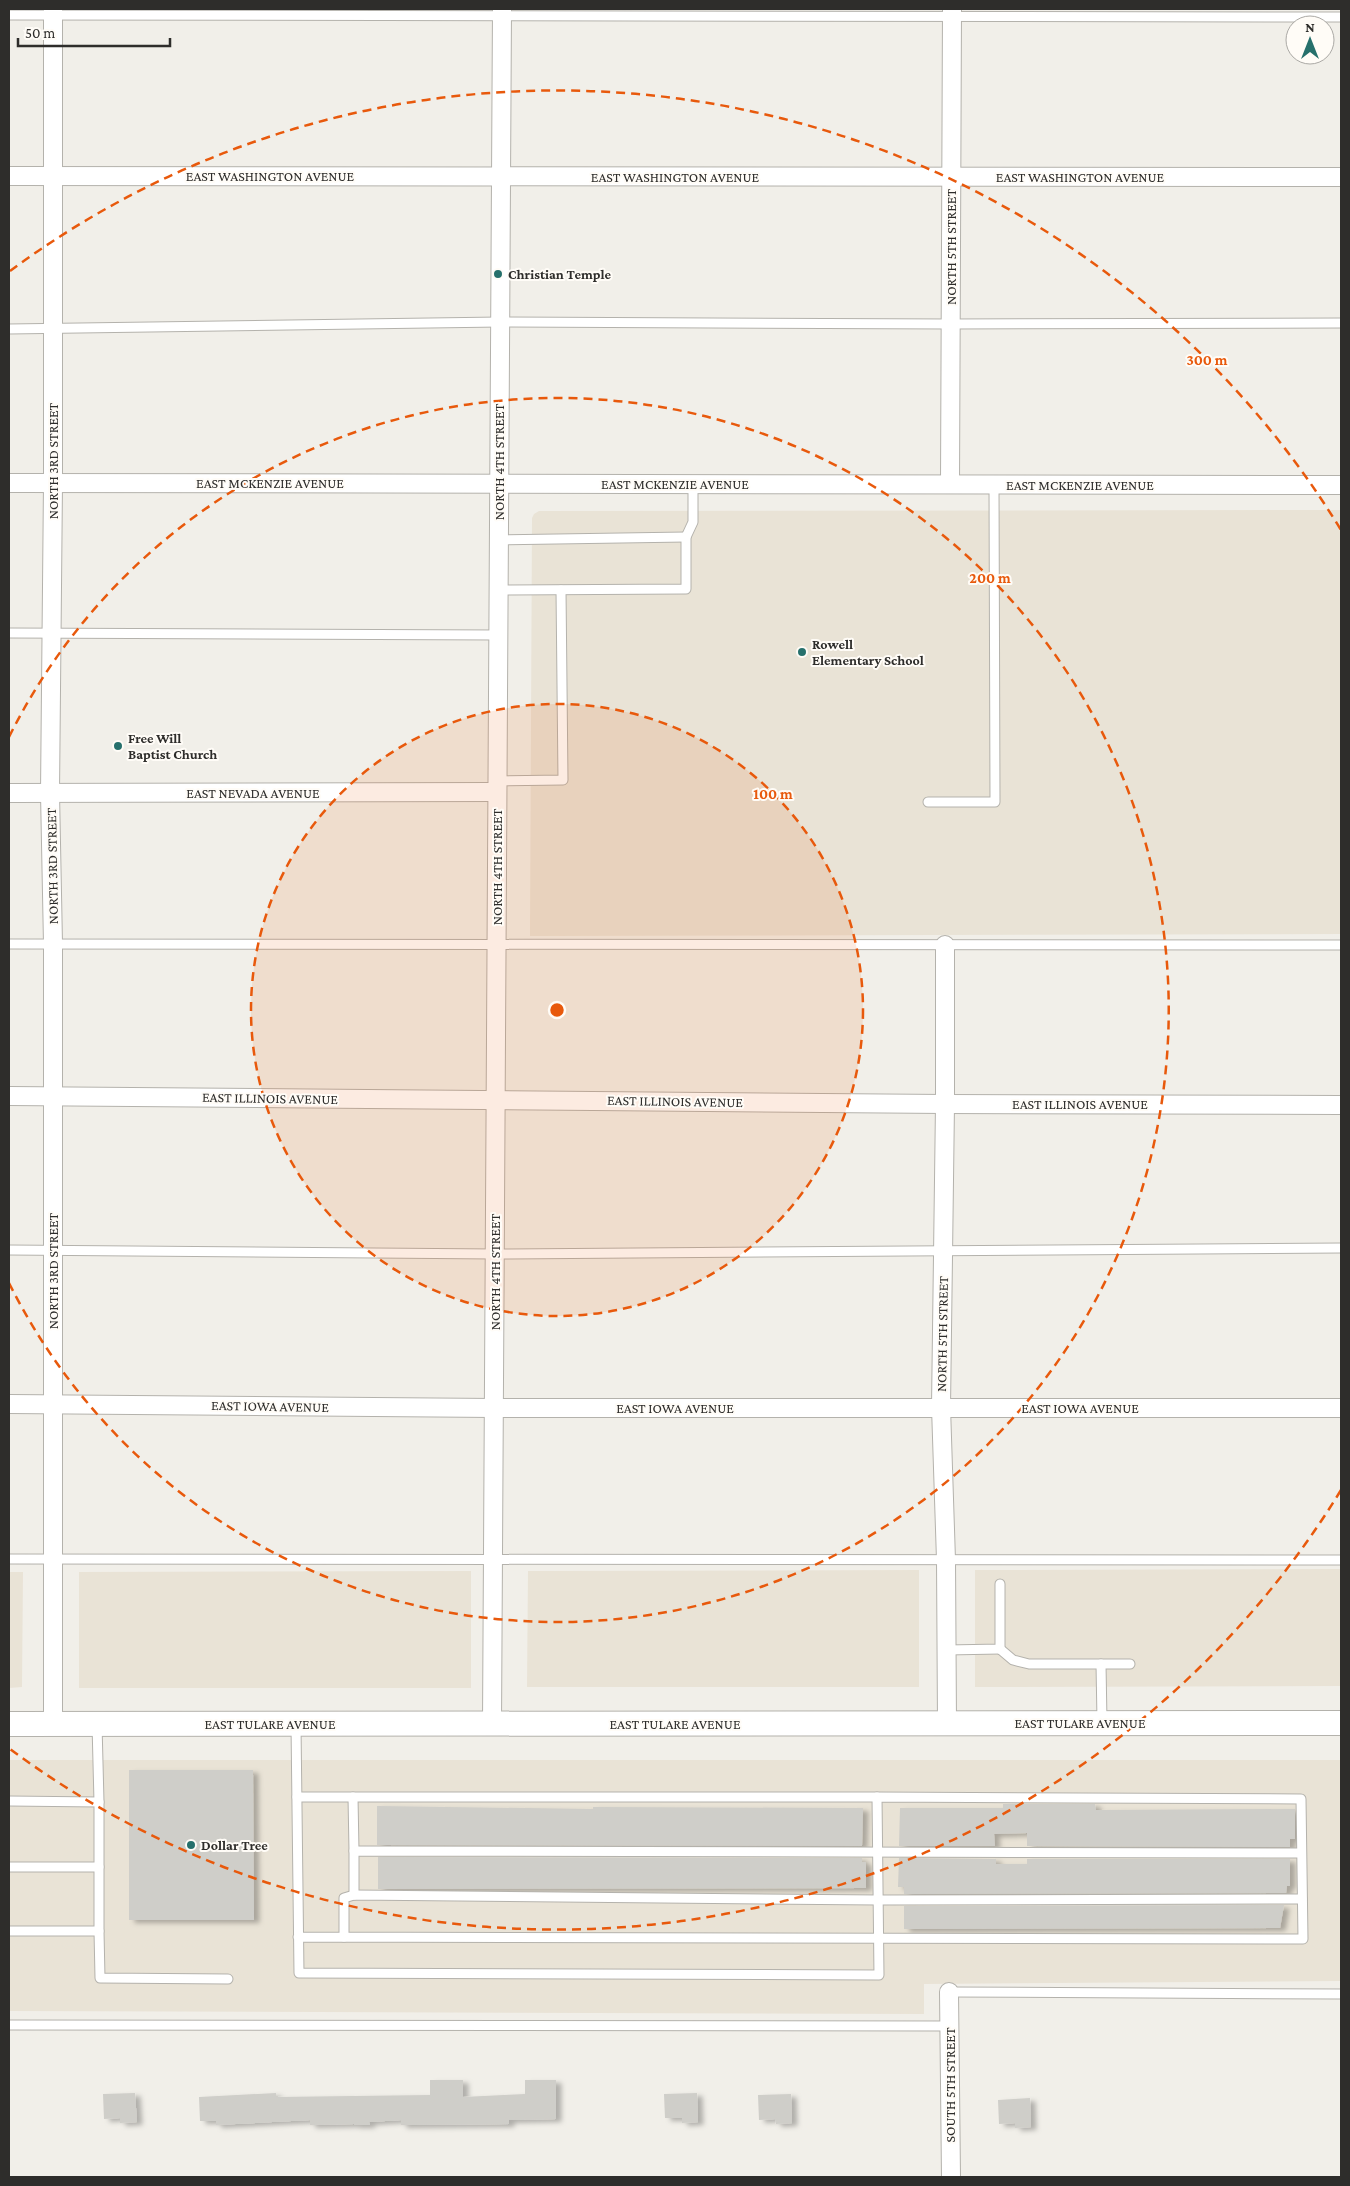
<svg xmlns="http://www.w3.org/2000/svg" width="1350" height="2186" font-family="'Crimson Pro',serif">
<style>
.built{fill:#e9e3d6}
.building{fill:#cfcec9;filter:url(#shadow)}
.lines{fill:none;stroke-linecap:round;stroke-linejoin:round}
.service-casing{stroke:#b4b2ac;stroke-width:11}
.minor-casing{stroke:#b4b2ac;stroke-width:20}
.secondary-casing{stroke:#b4b2ac;stroke-width:26}
.service{stroke:#fff;stroke-width:9}
.minor{stroke:#fff;stroke-width:18}
.secondary{stroke:#fff;stroke-width:24}
.ring{fill:none;stroke:#e8590c;stroke-width:2.5;stroke-dasharray:9 6}
.poi-dot{fill:#26706c;stroke:#fffcf7;stroke-width:2}
.labels{text-anchor:middle;dominant-baseline:central;stroke-width:4;stroke-linejoin:round;paint-order:stroke}
.street-label{font-size:14px;fill:#2e2d2b;stroke:#fffcf7}
.poi-label{font-size:14px;font-weight:bold;fill:#2e2d2b;stroke:#fffcf7;text-anchor:start}
.centre{fill:#e8590c;stroke:#fffcf7;stroke-width:2.5}
.ring-label{font-size:15px;text-anchor:middle;font-weight:bold;fill:#e8590c;stroke:#fffcf7;stroke-width:4;stroke-linejoin:round;paint-order:stroke}
</style>
<defs>
<filter id="shadow"><feDropShadow dx="5.5" dy="3" stdDeviation="2.5" flood-color="#0004"/></filter>
</defs>
<rect width="100%" height="100%" fill="#f1efe9"/>
<g class="built">
<polygon points="1341,510 1341,934 530,936 532,518 534,514 539,511"/>
<polygon points="1341,1569 1341,1686 975,1687 975,1570"/>
<polygon points="919,1570 919,1687 527,1687 528,1571"/>
<polygon points="471,1571 471,1688 79,1688 79,1572"/>
<polygon points="9,1572 23,1572 22,1687 9,1688"/>
<polygon points="9,1760 1341,1760 1341,1981 924,1984 924,2014 9,2011"/>
</g>
<g class="building">
<polygon points="129,1770 253,1770 254,1920 129,1920"/>
<polygon points="1003,1804 1095,1804 1096,1810 1295,1809 1295,1839 1290,1839 1290,1847 1027,1846 1027,1833 994,1834 995,1846 899,1846 900,1808 1003,1808"/>
<polygon points="377,1806 593,1809 593,1807 863,1808 862,1846 377,1845"/>
<polygon points="378,1857 862,1858 862,1862 866,1862 866,1888 378,1889"/>
<polygon points="899,1858 996,1859 996,1864 1027,1864 1027,1859 1290,1859 1290,1886 1287,1886 1286,1893 904,1894 904,1887 898,1887"/>
<polygon points="1284,1905 1280,1928 904,1929 904,1906"/>
<polygon points="430,2080 463,2080 463,2097 525,2094 525,2080 556,2080 556,2119 509,2120 509,2124 401,2125 401,2120 369,2122 370,2125 354,2125 354,2124 310,2125 310,2120 216,2125 216,2121 200,2121 199,2097 276,2093 276,2097 430,2095"/>
<polygon points="135,2093 137,2122 120,2123 120,2118 104,2119 103,2094"/>
<polygon points="697,2093 698,2122 682,2123 682,2118 665,2118 664,2094"/>
<polygon points="791,2094 792,2123 776,2124 775,2119 759,2120 758,2095"/>
<polygon points="1030,2098 1031,2127 1015,2128 1015,2123 999,2124 998,2100"/>
</g>
<g class="lines">
<defs>
<g id="service">
<polyline points="9,15 1341,17"/>
<polyline points="9,329 500,322 951,324 1341,323"/>
<polyline points="499,540 686,537"/>
<polyline points="499,590 686,589 686,537 693,522 693,484"/>
<polyline points="9,633 498,635"/>
<polyline points="497,781 563,780 561,590"/>
<polyline points="928,802 995,802 994,484"/>
<polyline points="9,944 1341,945"/>
<polyline points="9,1250 495,1254 1341,1248"/>
<polyline points="9,1559 1341,1560"/>
<polyline points="1000,1649 1013,1660 1029,1664 1130,1664"/>
<polyline points="947,1650 1000,1649 1000,1584"/>
<polyline points="1101,1664 1102,1721"/>
<polyline points="97,1724 99,1802"/>
<path d="M296,1725L299,1973L879,1975C878,1916 878,1857 877,1797L1301,1799L1303,1939L298,1937"/>
<polyline points="297,1797 877,1797"/>
<polyline points="353,1797 354,1851"/>
<polyline points="9,1801 99,1802 99,1931 9,1931"/>
<polyline points="9,1867 99,1867"/>
<polyline points="354,1895 354,1851 1301,1853"/>
<polyline points="99,1931 100,1978 228,1979"/>
<polyline points="344,1937 344,1898 354,1895 878,1900 1302,1899"/>
<polyline points="949,1992 1341,1994"/>
<polyline points="9,2025 950,2026"/>
</g>
<g id="minor">
<polyline points="53,9 53,483 50,793 53,944 53,1724"/>
<polyline points="9,176 1341,177"/>
<polyline points="9,483 1341,485"/>
<polyline points="950,484 952,9"/>
<polyline points="9,793 497,792"/>
<polyline points="945,945 945,1104 941,1407 946,1560 947,1724"/>
<polyline points="9,1096 945,1104 1341,1105"/>
<polyline points="9,1404 494,1408 1341,1408"/>
<polyline points="492,1724 502,9"/>
<polyline points="949,1992 951,2177"/>
</g>
<polyline id="secondary" points="9,1724 1341,1723"/>
</defs>
<use href="#service" class="service-casing"/>
<use href="#minor" class="minor-casing"/>
<use href="#secondary" class="secondary-casing"/>
<use href="#service" class="service"/>
<use href="#minor" class="minor"/>
<use href="#secondary" class="secondary"/>
</g>
<circle cx="557" cy="1010" r="306" fill="#e8590c" fill-opacity=".12"/>
<g class="ring">
<circle cx="557" cy="1010" r="306"/>
<path d="M9 737A612 612 0 1 1 9 1283"/>
<path d="M1341 1490A919 919 0 0 1 10 1749M10 271A919 919 0 0 1 1341 530"/>
</g>
<g class="poi-dot">
<circle cx="498" cy="274" r="5"/>
<circle cx="802" cy="652" r="5"/>
<circle cx="118" cy="746" r="5"/>
<circle cx="191" cy="1845" r="5"/>
</g>
<g class="labels">
<g class="street-label">
<text x="270" y="176">EAST WASHINGTON AVENUE</text>
<text x="675" y="177">EAST WASHINGTON AVENUE</text>
<text x="1080" y="177">EAST WASHINGTON AVENUE</text>
<text transform="translate(951 247) rotate(-90)">NORTH 5TH STREET</text>
<text transform="translate(53 461) rotate(-90)">NORTH 3RD STREET</text>
<text transform="translate(499 462) rotate(-90)">NORTH 4TH STREET</text>
<text x="270" y="483">EAST MCKENZIE AVENUE</text>
<text x="675" y="484">EAST MCKENZIE AVENUE</text>
<text x="1080" y="485">EAST MCKENZIE AVENUE</text>
<text x="253" y="793">EAST NEVADA AVENUE</text>
<text transform="translate(52 866) rotate(-91)">NORTH 3RD STREET</text>
<text transform="translate(497 867) rotate(-90)">NORTH 4TH STREET</text>
<text transform="translate(270 1098) rotate(1)">EAST ILLINOIS AVENUE</text>
<text transform="translate(675 1101) rotate(1)">EAST ILLINOIS AVENUE</text>
<text x="1080" y="1104">EAST ILLINOIS AVENUE</text>
<text transform="translate(53 1271) rotate(-90)">NORTH 3RD STREET</text>
<text transform="translate(495 1272) rotate(-90)">NORTH 4TH STREET</text>
<text transform="translate(942 1334) rotate(-89)">NORTH 5TH STREET</text>
<text transform="translate(270 1406) rotate(1)">EAST IOWA AVENUE</text>
<text x="675" y="1408">EAST IOWA AVENUE</text>
<text x="1080" y="1408">EAST IOWA AVENUE</text>
<text x="1080" y="1723">EAST TULARE AVENUE</text>
<text x="270" y="1724">EAST TULARE AVENUE</text>
<text x="675" y="1724">EAST TULARE AVENUE</text>
<text transform="translate(950 2085) rotate(-90)">SOUTH 5TH STREET</text>
</g>
<g class="poi-label">
<text x="508" y="274">Christian Temple</text>
<text x="812" y="644">Rowell<tspan x="812" dy="16">Elementary School</tspan></text>
<text x="128" y="738">Free Will<tspan x="128" dy="16">Baptist Church</tspan></text>
<text x="201" y="1845">Dollar Tree</text>
</g>
</g>
<circle cx="557" cy="1010" r="8" class="centre"/>
<g class="ring-label">
<text x="1207" y="365">300 m</text>
<text x="990" y="583">200 m</text>
<text x="773" y="799">100 m</text>
</g>
<rect width="1350" height="2186" fill="none" stroke="#2e2d2b" stroke-width="20"/>
<g transform="translate(1310 40)"><circle r="24" fill="#fffcf7" stroke="#aba9a5"/>
<path d="M0-4L9 19L0 12L-9 19Z" fill="#26706c"/>
<text y="-8" font-size="14" font-weight="bold" text-anchor="middle" fill="#2e2d2b">N</text>
</g>
<path d="M18 38v8h152v-8" fill="none" stroke="#2e2d2b" stroke-width="2.5"/>
<text x="25" y="38" font-size="15" fill="#2e2d2b" stroke="#fffcf7" stroke-width="4" paint-order="stroke">50 m</text>
</svg>
